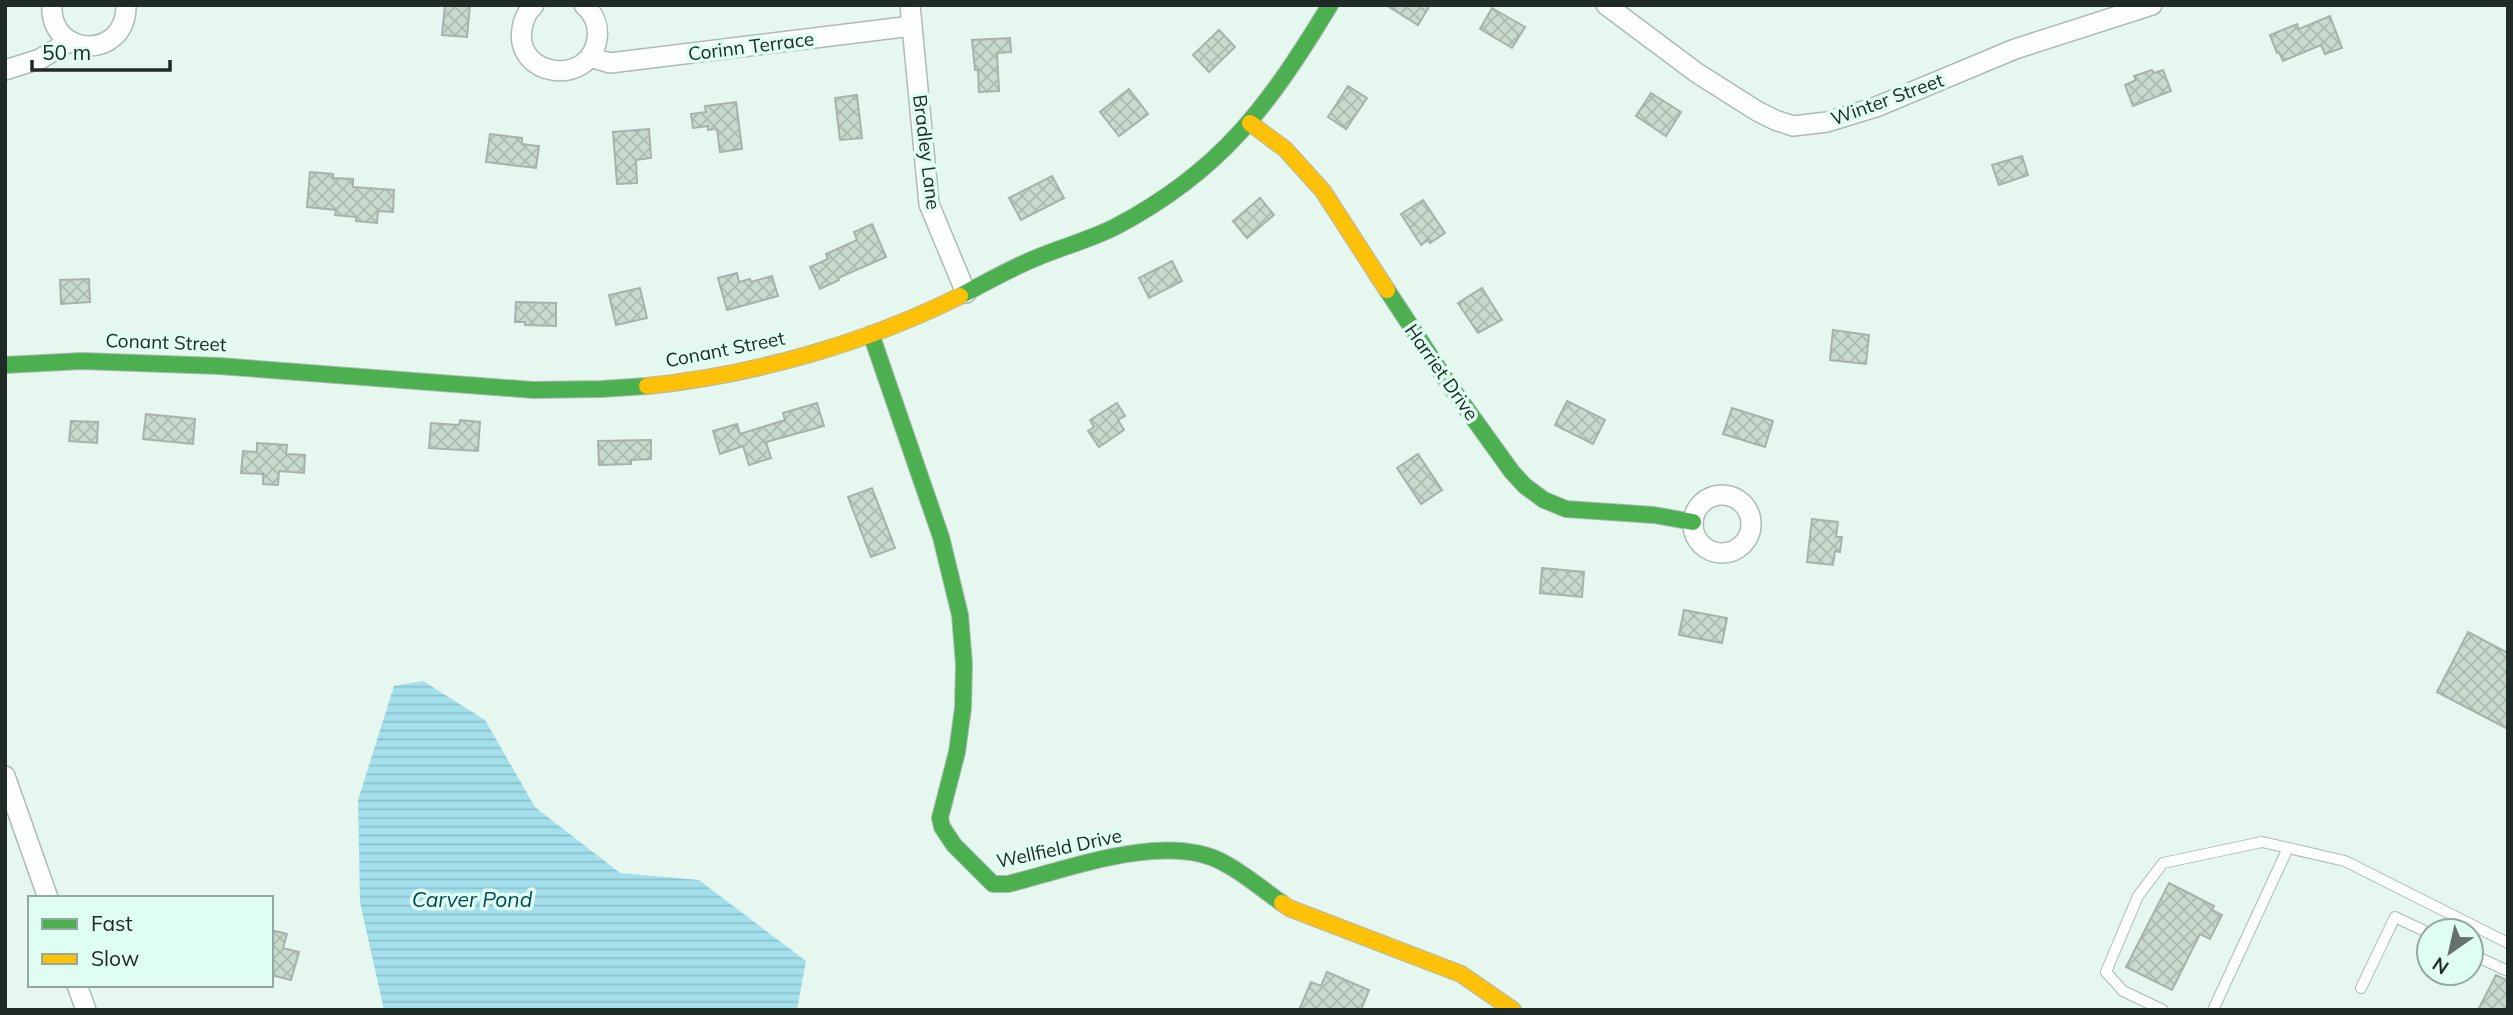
<svg xmlns="http://www.w3.org/2000/svg" width="2513" height="1015" font-family="Mulish,sans-serif">
<style>
.water{fill:url(#water-rules)}
.building{fill:url(#building-cross-hatch);stroke:#a6b2ab;stroke-width:2}
.lines{fill:none;stroke-linecap:round;stroke-linejoin:round}
.lane-casing{stroke:#adbab5;stroke-width:12}
.street-casing{stroke:#adbab5;stroke-width:22}
.fast-casing{stroke:#adbab5;stroke-width:18}
.slow-casing{stroke:#adbab5;stroke-width:18}
.lane{stroke:#fbfefd;stroke-width:10}
.street{stroke:#fbfefd;stroke-width:19}
.fast{stroke:#4caf50;stroke-width:16}
.slow{stroke:#ffc107;stroke-width:16}
.labels{text-anchor:middle;dominant-baseline:central;stroke-width:7;stroke-linejoin:round;paint-order:stroke}
.street-label{font-size:19px;fill:#202b27;stroke:#e0fdf1}
.water-label{font-size:21px;font-style:italic;fill:#004c59;stroke:#e0fdf1}
</style>
<defs>
<pattern id="water-rules" width="6" height="5" patternUnits="userSpaceOnUse" patternTransform="scale(1.75)"><rect width="6" height="5" fill="#a3e0eb"/><path d="M0 2.5h6" fill="none" stroke="#8cc0ca"/></pattern>
<pattern id="building-cross-hatch" width="8" height="8" patternUnits="userSpaceOnUse" patternTransform="scale(1.75)"><rect width="8" height="8" fill="#c8d9cd"/><path d="M0 0l8 8M0 8l8-8" fill="none" stroke="#acbab0"/></pattern>
</defs>
<rect width="100%" height="100%" fill="#e6f7f0"/>
<polygon class="water" points="423,681 485,720 535,807 620,873 699,880 806,961 797,1010 384,1010 360,902 358,800 394,686"/>
<g class="building">
<polygon points="445,5 470,5 467,37 442,35"/>
<polygon points="1386,5 1430,5 1418,25"/>
<polygon points="1492,8 1525,27 1512,48 1480,29"/>
<polygon points="2330,16 2342,48 2325,54 2321,45 2283,61 2279,52 2277,53 2270,35 2297,24 2299,29"/>
<polygon points="1219,30 1235,47 1209,72 1193,55"/>
<polygon points="1010,38 1011,52 997,53 999,91 979,92 978,70 975,70 972,40"/>
<polygon points="2152,70 2154,73 2163,70 2171,91 2133,106 2125,85 2136,80 2134,76"/>
<polygon points="1348,86 1367,98 1346,129 1328,117"/>
<polygon points="1129,89 1148,114 1119,136 1100,112"/>
<polygon points="1651,93 1681,112 1666,136 1636,116"/>
<polygon points="857,95 862,138 840,140 835,98"/>
<polygon points="736,102 742,149 720,152 717,129 708,130 708,126 693,128 691,114 706,112 705,106"/>
<polygon points="649,129 651,158 636,160 637,183 617,184 613,132"/>
<polygon points="490,134 522,138 522,144 539,146 536,168 486,162"/>
<polygon points="2022,156 2028,175 1999,185 1992,165"/>
<polygon points="310,172 333,174 333,178 353,179 353,187 394,190 393,212 378,211 377,223 356,221 356,217 335,215 336,210 307,207"/>
<polygon points="1052,176 1064,198 1021,220 1009,198"/>
<polygon points="1260,198 1274,215 1247,238 1233,221"/>
<polygon points="1423,200 1445,233 1430,243 1428,240 1421,245 1401,214"/>
<polygon points="872,224 886,257 838,278 839,280 820,289 810,267 828,259 826,254 857,240 854,232"/>
<polygon points="1172,261 1182,281 1149,298 1139,278"/>
<polygon points="737,273 739,282 750,279 751,282 772,276 778,296 727,310 718,278"/>
<polygon points="89,279 90,302 61,304 60,280"/>
<polygon points="640,288 647,318 616,325 609,295"/>
<polygon points="1482,288 1502,320 1478,333 1458,303"/>
<polygon points="516,302 556,303 556,326 525,325 525,322 515,322"/>
<polygon points="1833,330 1869,335 1866,364 1830,360"/>
<polygon points="1567,401 1605,420 1593,444 1555,425"/>
<polygon points="817,403 824,426 766,442 771,458 749,465 743,446 720,454 713,431 737,424 740,434 785,420 783,413"/>
<polygon points="1117,403 1125,416 1118,420 1124,430 1099,447 1088,431 1094,427 1090,420"/>
<polygon points="1732,408 1773,421 1765,447 1723,434"/>
<polygon points="146,414 195,419 193,444 143,439"/>
<polygon points="460,420 480,422 478,451 429,448 431,423 459,425"/>
<polygon points="71,421 98,422 97,443 69,441"/>
<polygon points="651,440 651,459 631,460 631,464 599,465 598,441"/>
<polygon points="257,443 287,445 286,454 305,455 304,473 279,471 278,485 263,484 263,474 241,473 243,451 257,452"/>
<polygon points="1418,454 1442,490 1421,504 1397,468"/>
<polygon points="872,488 895,548 871,557 848,497"/>
<polygon points="1812,519 1838,522 1836,537 1842,537 1840,552 1835,551 1833,565 1807,562"/>
<polygon points="1542,568 1584,572 1582,597 1540,593"/>
<polygon points="1684,610 1727,618 1722,643 1679,635"/>
<polygon points="2468,632 2508,653 2508,729 2437,692"/>
<polygon points="2169,883 2214,906 2212,910 2222,915 2210,939 2200,934 2172,990 2126,967"/>
<polygon points="271,930 287,934 283,948 299,952 291,980 271,975"/>
<polygon points="1327,972 1369,990 1361,1010 1299,1010 1311,982 1321,986"/>
<polygon points="2496,975 2508,981 2508,1010 2478,1010"/>
</g>
<g class="lines">
<defs>
<g id="lane">
<polyline points="2471,954 2508,971"/>
<polyline points="2361,988 2395,917 2429,933"/>
<polyline points="2163,1010 2123,991 2106,972 2138,896 2163,863 2262,842 2345,861 2508,943"/>
<polyline points="2213,1010 2288,848"/>
</g>
<g id="street">
<path d="M52,5C49,58 127,61 126,5"/>
<path d="M534,5C527,12 523,19 522,29C514,77 590,88 597,39C599,26 594,14 584,5"/>
<polyline points="910,5 929,204 966,293"/>
<polyline points="1606,5 1697,73 1757,111 1775,120 1793,126 1827,122 1876,107 2015,49 2152,5"/>
<polyline points="590,57 610,63 912,26"/>
<polyline points="5,70 40,59 70,41"/>
<circle cx="1722" cy="524" r="29"/>
<polyline points="5,776 48,898"/>
<polyline points="77,985 86,1010"/>
</g>
<g id="fast">
<polyline points="1387,290 1448,383 1512,472 1525,486 1544,500 1566,509 1654,515 1693,522"/>
<path d="M960,296C985,283 1009,269 1036,258C1062,247 1089,240 1115,227C1222,171 1269,105 1330,5"/>
<path d="M871,334L941,537L960,615L964,664L963,708L957,752L940,818L942,827L954,845L993,884H1008C1068,869 1167,831 1224,863C1245,874 1263,890 1282,903"/>
<polyline points="5,365 82,361 219,366 533,390 601,389 647,386"/>
</g>
<g id="slow">
<polyline points="1250,123 1285,149 1323,191 1387,290"/>
<path d="M647,386C753,375 864,344 960,296"/>
<polyline points="1282,903 1289,908 1461,974 1513,1010"/>
</g>
</defs>
<use href="#lane" class="lane-casing"/>
<use href="#street" class="street-casing"/>
<use href="#fast" class="fast-casing"/>
<use href="#slow" class="slow-casing"/>
<use href="#lane" class="lane"/>
<use href="#street" class="street"/>
<use href="#fast" class="fast"/>
<use href="#slow" class="slow"/>
</g>
<g class="labels">
<g class="street-label">
<text transform="translate(751 46) rotate(-7)">Corinn Terrace</text>
<text transform="translate(1887 99) rotate(-20)">Winter Street</text>
<text transform="translate(927 152) rotate(83)">Bradley Lane</text>
<text transform="translate(166 342) rotate(2)">Conant Street</text>
<text transform="translate(725 349) rotate(-11)">Conant Street</text>
<text transform="translate(1442 372) rotate(55)">Harriet Drive</text>
<text transform="translate(1059 848) rotate(-12)">Wellfield Drive</text>
</g>
<g class="water-label">
<text x="472" y="899">Carver Pond</text>
</g>
</g>
<rect width="2513" height="1015" fill="none" stroke="#202b27" stroke-width="14"/>
<rect x="28" y="896" width="245" height="91" fill="#e0fdf1" stroke="#93a9a0" stroke-width="2"/>
<rect x="42" y="919" width="35" height="10" fill="#4caf50" stroke="#93a9a0" stroke-width="2"/>
<text x="91" y="931" font-size="21" fill="#202b27">Fast</text>
<rect x="42" y="954" width="35" height="10" fill="#ffc107" stroke="#93a9a0" stroke-width="2"/>
<text x="91" y="966" font-size="21" fill="#202b27">Slow</text>
<g transform="translate(2450 952) rotate(214)"><circle r="33" fill="#e0fdf1" stroke="#93a9a0" stroke-width="2"/>
<path d="M0-5L12 26L0 18L-12 26Z" fill="#65726d"/>
<text y="-10" font-size="19" font-weight="bold" text-anchor="middle" fill="#202b27">N</text>
</g>
<path d="M32 60v10h138v-10" fill="none" stroke="#202b27" stroke-width="3.5"/>
<text x="42" y="60" font-size="21" fill="#202b27" stroke="#e0fdf1" stroke-width="5" paint-order="stroke">50 m</text>
</svg>
